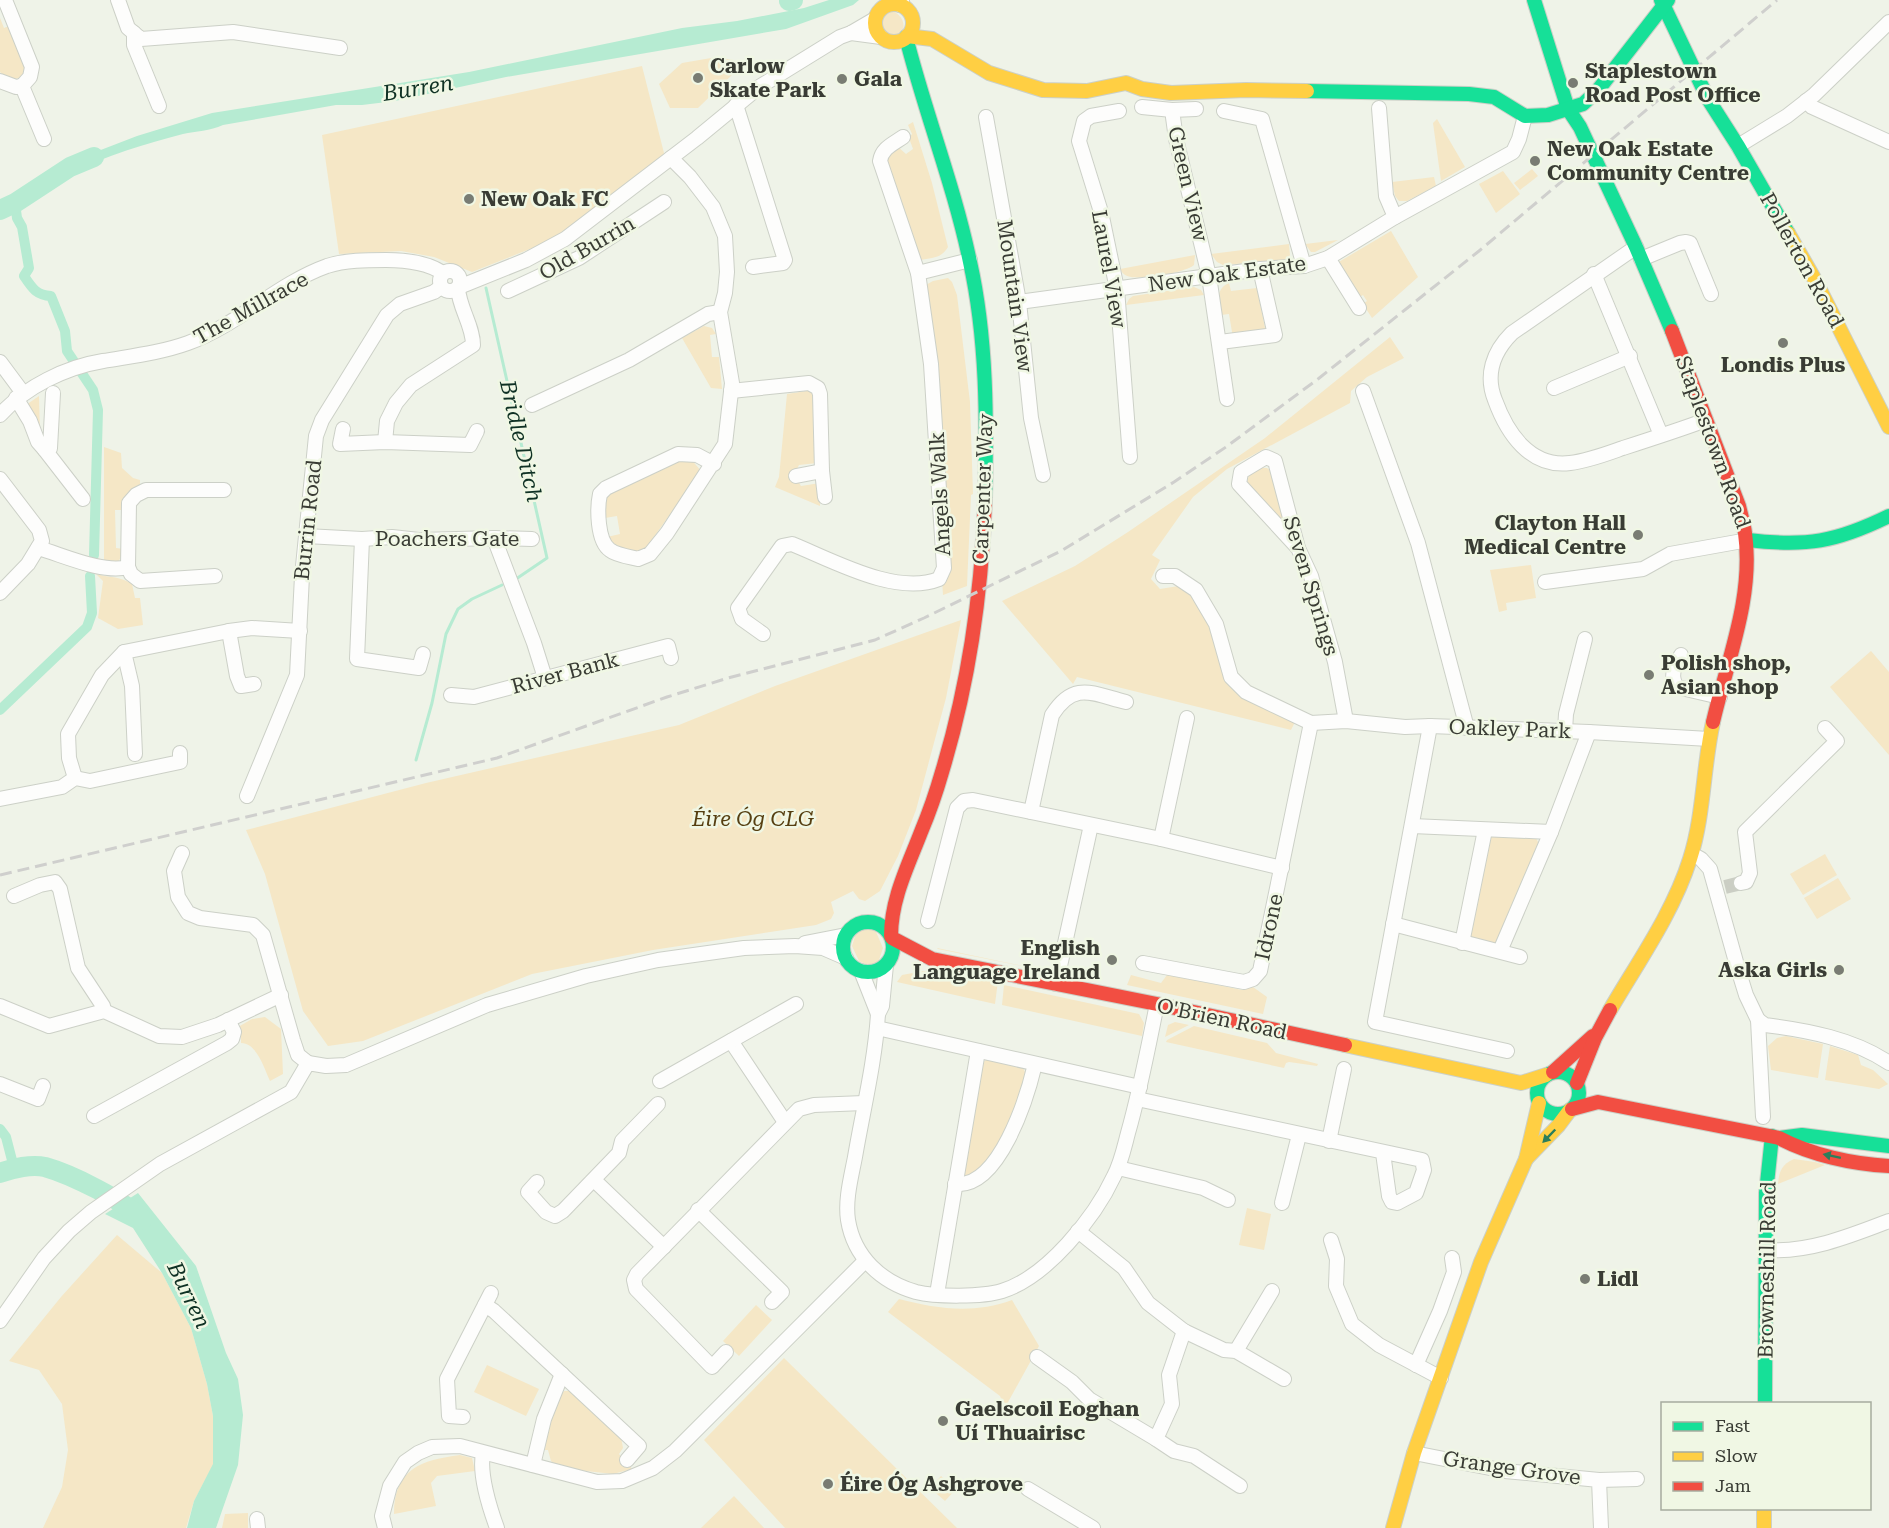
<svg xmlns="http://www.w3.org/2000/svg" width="1889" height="1528" font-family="'Roboto Serif',serif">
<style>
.green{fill:#f5e7c6}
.water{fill:#b6ebd2}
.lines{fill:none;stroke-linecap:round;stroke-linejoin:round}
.stream{stroke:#b6ebd2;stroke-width:3}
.canal{stroke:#b6ebd2;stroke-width:10}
.river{stroke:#b6ebd2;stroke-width:20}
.street-tunnel{stroke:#cbcec4;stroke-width:14;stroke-dasharray:14 7;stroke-linecap:butt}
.street-casing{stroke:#ccd0c7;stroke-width:16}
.fast-casing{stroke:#ccd0c7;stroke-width:16}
.slow-casing{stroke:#ccd0c7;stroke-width:16}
.jam-casing{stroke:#ccd0c7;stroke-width:16}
.street{stroke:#fdfdfc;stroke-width:14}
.fast{stroke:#16e098;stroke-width:14}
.slow{stroke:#ffcf43;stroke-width:14}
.jam{stroke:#f24e42;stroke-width:14}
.rail{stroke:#cfcfcd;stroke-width:3;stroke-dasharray:12 6;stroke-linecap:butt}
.oneway{fill:#2b7e5c}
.poi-dot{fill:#797c73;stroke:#f0f7e4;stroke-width:2}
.labels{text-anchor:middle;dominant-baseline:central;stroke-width:5;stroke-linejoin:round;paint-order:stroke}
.poi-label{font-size:21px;font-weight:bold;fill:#393c34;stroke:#f0f7e4;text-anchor:start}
.street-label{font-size:21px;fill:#393c34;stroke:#f0f7e4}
.park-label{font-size:21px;font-style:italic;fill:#563f11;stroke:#f0f7e4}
.water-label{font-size:22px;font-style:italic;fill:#0f3124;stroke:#f0f7e4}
</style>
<rect width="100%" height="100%" fill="#eff3e8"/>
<g class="green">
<path d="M893,11C902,16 905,22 903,32L893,37C883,34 881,27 880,18L885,12Z"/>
<path d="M0,18L4,28L11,25C15,35 26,55 26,65C27,81 8,83 0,72Z"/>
<polygon points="717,57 733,60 736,69 735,72 698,108 670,108 659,84 682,63"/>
<polygon points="642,66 665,157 550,241 472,272 434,257 401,251 339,254 322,135"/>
<polygon points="1437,119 1465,167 1441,181 1433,123"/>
<path d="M913,122L932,183L948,247C942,258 932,258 920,260L886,165L887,156L898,147L906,154L913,149L909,138L912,134L908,125Z"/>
<polygon points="1532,169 1538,176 1520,190 1514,183"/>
<polygon points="1503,171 1520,194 1496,213 1479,184"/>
<polygon points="1434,177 1436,186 1407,201 1399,201 1395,196 1392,182"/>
<polygon points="1391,231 1418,277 1372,318 1363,304 1367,301 1363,295 1358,298 1337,263"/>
<polygon points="1338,240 1315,252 1311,252 1305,244"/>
<polygon points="1289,244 1290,255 1287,259 1283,260 1223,265 1217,262 1211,254"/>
<path d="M1195,255L1194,265C1185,273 1143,279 1131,277C1125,276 1123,274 1120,269Z"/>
<polygon points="948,278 952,282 957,295 970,402 973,494 971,495 967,586 943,595 924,286 933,281"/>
<path d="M1229,283L1231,291L1257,288L1266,333L1233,338L1229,314L1221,315C1219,301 1215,289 1229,283Z"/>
<polygon points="1194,287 1201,290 1204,295 1126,305 1129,299 1133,296"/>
<polygon points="704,326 712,328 716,334 710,335 712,357 719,357 722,389 711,388 682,338"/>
<polygon points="1390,337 1404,358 1367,377 1351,391 1350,403 1227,469 1193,497 1152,555 1160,560 1151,579 1160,589 1185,585 1212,627 1229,680 1295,722 1291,730 1077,677 1073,684 1002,601 1075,566 1128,532 1265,438"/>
<polygon points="813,390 815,400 817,463 799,465 794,475 801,486 820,483 820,506 775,487 779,477 787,394"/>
<polygon points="39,396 40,432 26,405"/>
<polygon points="104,447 121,453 122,468 133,478 140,480 140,488 123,510 115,510 116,548 124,549 119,561 114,564 104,560"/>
<polygon points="681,456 691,459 701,471 646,548 636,553 613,545 607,537 620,534 617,516 605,518 606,492"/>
<polygon points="1258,468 1267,468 1271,471 1292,534 1247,482 1249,475"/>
<polygon points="1531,565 1536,598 1506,603 1507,610 1499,612 1490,570"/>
<path d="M96,574C111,578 120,576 132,584L135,598H140L143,625L118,629L98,618L103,581Z"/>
<polygon points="961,620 946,698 916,810 898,856 880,891 865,901 859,899 853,891 831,902 834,913 831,919 816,925 653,950 532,974 363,1041 328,1046 303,1011 265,874 246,830 426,783 679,725 775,686"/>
<polygon points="1871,651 1889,672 1889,755 1830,687"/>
<polygon points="1491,834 1536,838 1539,844 1496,944 1468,938"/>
<polygon points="1825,854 1837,875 1803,895 1790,874"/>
<polygon points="1838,878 1851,899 1817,919 1804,898"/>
<polygon points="866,927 876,932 883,948 878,963 870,966 859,961 852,946 857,930"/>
<polygon points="937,948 1042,970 938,949"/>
<polygon points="923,971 941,971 998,981 995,1004 897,982 902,975"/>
<polygon points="1131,975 1161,983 1167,975 1171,975 1242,990 1253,987 1267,997 1263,1014 1127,985"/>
<polygon points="1004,985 1139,1014 1144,1023 1142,1036 1002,1005"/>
<path d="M265,1017L281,1029L283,1074L270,1081C264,1068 257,1043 241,1043V1035L238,1027L252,1019Z"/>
<polygon points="1175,1022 1189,1025 1165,1037 1168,1025"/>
<polygon points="1194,1026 1267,1043 1276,1053 1318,1064 1317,1066 1289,1062 1286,1063 1284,1068 1166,1042 1167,1040"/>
<polygon points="1786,1036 1823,1044 1818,1078 1771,1070 1768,1046 1777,1038"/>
<polygon points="1830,1046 1858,1055 1861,1065 1873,1070 1888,1084 1879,1089 1825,1080"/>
<polygon points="989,1058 1022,1066 1027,1076 1007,1131 981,1171 965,1177 963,1175 979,1072 983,1062"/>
<path d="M1794,1159L1815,1162L1825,1165L1778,1184C1779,1171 1782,1164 1794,1159Z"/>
<polygon points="1247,1208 1271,1214 1264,1250 1239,1245"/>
<polygon points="117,1235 162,1273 191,1328 207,1384 213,1416 213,1465 194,1501 186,1528 43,1528 62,1487 68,1450 62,1404 39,1370 9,1361 61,1297"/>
<path d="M899,1299C937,1309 974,1314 1012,1300L1039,1346L1007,1404L1002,1401L1000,1396L888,1312Z"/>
<polygon points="756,1305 772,1320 739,1356 723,1341"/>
<polygon points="784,1358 957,1528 785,1528 704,1440"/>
<polygon points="487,1365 539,1389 526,1416 474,1392"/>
<path d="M564,1391H570L621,1437L623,1448L619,1454L632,1469L613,1474L577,1470L558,1466L551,1461L548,1450H545C546,1431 552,1407 564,1391Z"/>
<path d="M460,1455L472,1458L475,1471L437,1476L431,1483L436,1506L394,1514C394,1469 421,1460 460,1455Z"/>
<polygon points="941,1476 956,1489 945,1501 930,1488"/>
<polygon points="734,1496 764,1528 701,1528"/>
<polygon points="248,1513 248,1528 222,1528 225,1514"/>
</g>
<g class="water">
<path d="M829,0H859L853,5L786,29L506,77L395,101L362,105H336L223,125C210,131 196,131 183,134C146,144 106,155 72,173L67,163L137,136L212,113L469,72L682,28L737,21L804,8Z"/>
<polygon points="138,1193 196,1266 226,1353 238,1379 243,1415 238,1465 216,1528 187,1528 194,1501 213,1464 213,1416 207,1384 191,1328 162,1273 133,1228 105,1214"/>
</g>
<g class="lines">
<g class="stream">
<polyline points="486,288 547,558 516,579"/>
<polyline points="416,760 432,703 446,634 458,609 472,599 502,585"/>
</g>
<g class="canal">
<path d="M15,203L17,218L22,227L29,268L24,276C32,288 36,295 51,296L65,331L67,351L93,390L98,410L94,555"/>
<polyline points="0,710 87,627 92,613 90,576"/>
<polyline points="0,1129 6,1137 14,1168"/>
</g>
<g class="river">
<polyline points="789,1 793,0"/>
<polyline points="0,210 15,203 70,167 94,157"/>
<path d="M0,1173C13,1168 32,1164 45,1167C70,1174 126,1201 142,1220"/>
</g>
<polyline class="street-tunnel" points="1725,887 1741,883"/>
<defs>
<g id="street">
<polyline points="5,0 32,67 30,77 22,86 44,139"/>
<polyline points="118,0 128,28 141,39 233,32 340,48"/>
<polyline points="900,5 902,0"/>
<polyline points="134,33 134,45 159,106"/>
<polyline points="851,33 881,37"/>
<polyline points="0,81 16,87 22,86"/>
<polyline points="1806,101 1812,107 1889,142"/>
<polyline points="736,105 785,260 783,263 753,267"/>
<polyline points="1142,107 1172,110"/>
<polyline points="1379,108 1386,196 1395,217"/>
<polyline points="1196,109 1172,110 1176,139 1209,276 1227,399"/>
<polyline points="1119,111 1091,116 1084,121 1079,141 1101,212 1117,289 1130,457"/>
<polyline points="1224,111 1262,119 1304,266"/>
<polyline points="986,117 1019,302 1031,418 1043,475"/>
<polyline points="1738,146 1787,116 1814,95 1889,22"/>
<path d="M671,158L690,177L713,207L725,236L727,272L725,293L720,312L732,383L725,444L667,533L650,554L638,559C630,557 616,555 610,550C597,541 597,508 600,494L606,488L678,454L697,455L714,464"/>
<path d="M1636,247L1512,333C1493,352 1485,375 1495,400C1507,433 1530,468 1570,463C1588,461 1606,454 1623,448C1651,439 1679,430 1706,420"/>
<polyline points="1328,258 1359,308"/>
<polyline points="1641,259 1680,243 1686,242 1690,243 1711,294"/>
<circle cx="450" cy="281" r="10"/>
<polyline points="918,273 970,260"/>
<polyline points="1594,274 1661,435"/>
<polyline points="459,287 526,260 565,239 697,138 759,87 840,37 851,33 875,19"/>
<polyline points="508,291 579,258 664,202"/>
<polyline points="1019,302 1260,269 1304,266 1328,258 1395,217 1513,152 1519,139 1525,116"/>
<polyline points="1220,342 1275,335 1260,269"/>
<polyline points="0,362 23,393"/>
<polyline points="1554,388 1630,356"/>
<polyline points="731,391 809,383 818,388 820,394 822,471 825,497"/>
<polyline points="1363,391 1418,543 1467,728"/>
<polyline points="16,398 30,421 38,442 45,450 50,448 53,393"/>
<polyline points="532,405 629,360 708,314 720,312"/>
<path d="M0,415C25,387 66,367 103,361C132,356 160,353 188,343C238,325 277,284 327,266C345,260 367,260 386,260C405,260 428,263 443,273"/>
<polyline points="343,429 340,444 385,442 470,445 477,431"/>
<path d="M385,442L387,421L396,403L411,385L473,345C473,325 459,308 458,288"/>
<polyline points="45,450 83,499"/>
<polyline points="796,476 822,471"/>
<polyline points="0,479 39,530 42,541 28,564 0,593"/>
<polyline points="306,536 362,539 392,537 419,540 494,538 532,539"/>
<polyline points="494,538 534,643 545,678"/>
<polyline points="362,539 357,659 419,668 423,654"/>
<path d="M38,548C63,555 103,574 128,567"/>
<polyline points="1298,548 1239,484 1241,472 1266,457 1275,461 1298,548 1311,576 1335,662 1346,721"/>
<polyline points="215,576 140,581 131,574 128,567 129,503 136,495 146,490 224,490"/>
<polyline points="1163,576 1175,576 1196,590 1216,624 1231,677 1246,692 1311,723 1346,721 1405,727 1430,726 1589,732 1709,739"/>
<polyline points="1545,582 1643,569 1670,554 1748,540"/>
<polyline points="229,631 237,676 241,686 254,684"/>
<path d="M763,634L742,619L738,608L782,546L792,544C834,561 896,596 939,579L944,568L931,364L918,273L880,161C882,148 893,144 903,137"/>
<polyline points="124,652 132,686 135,754"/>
<path d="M1681,655C1675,666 1669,675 1677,687L1720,697"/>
<polyline points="451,695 474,697 668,646 671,658"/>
<polyline points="1430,726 1375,1022 1507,1051"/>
<polyline points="1565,731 1566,714 1585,639"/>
<polyline points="75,778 69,758 68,734 102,675 124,652 229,631 252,628 300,631"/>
<polyline points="247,796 297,675 302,576 316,436 322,420 387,315 400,304 434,292 441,287"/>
<polyline points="0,799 62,787 75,778 90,781 180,762 180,753"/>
<path d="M1031,812L1052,715C1074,680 1093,694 1126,702"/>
<polyline points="1412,826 1551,832"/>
<polyline points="1161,839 1187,718"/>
<polyline points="182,853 174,871 178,897 188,913 200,918 253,925 263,935 293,1040 298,1055 308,1063"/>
<polyline points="1692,854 1701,859 1710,869 1738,969 1746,995 1758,1020 1763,1117"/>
<polyline points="1741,883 1746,882 1750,873 1745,832 1837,741 1825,728"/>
<polyline points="14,896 40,885 55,882 60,889 78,968 103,1006 104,1011"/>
<polyline points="928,921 957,808 964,801 973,800 1161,839 1282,868"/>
<polyline points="1393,924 1520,957"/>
<polyline points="805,943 846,935"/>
<polyline points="1462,943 1485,830"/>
<polyline points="1500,951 1551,832 1589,732"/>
<polyline points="1143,963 1244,982 1253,979 1260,971 1311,723"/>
<path d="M886,965L882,1006L878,1014C875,1062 863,1110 855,1157C851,1178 845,1200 848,1220C854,1257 881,1282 916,1292C936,1297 983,1297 1002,1291C1047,1277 1095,1217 1114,1176C1121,1163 1124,1148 1128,1133C1140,1091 1148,1048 1157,1004"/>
<polyline points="861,971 878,1014"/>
<polyline points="1056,984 1091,825"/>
<polyline points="0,1006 49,1026 104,1011 159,1036 182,1037 218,1025 281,995"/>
<path d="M1758,1020L1765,1025C1806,1030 1854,1039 1889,1063"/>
<polyline points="877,1028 1140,1087"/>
<polyline points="731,1041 785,1122"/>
<polyline points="660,1081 796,1004"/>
<polyline points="0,1084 38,1099 43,1086"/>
<polyline points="1137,1099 1422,1160 1424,1170 1416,1193 1397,1203 1392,1202 1389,1196 1383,1153"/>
<polyline points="94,1116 227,1043 232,1039 234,1032 228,1020"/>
<polyline points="1329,1141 1344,1069"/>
<polyline points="1118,1168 1203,1188 1228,1200"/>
<polyline points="594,1180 664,1247"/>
<polyline points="537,1182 528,1192 546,1212 555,1216 563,1211 619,1153 622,1141 658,1104"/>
<path d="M955,1184C999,1189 1027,1098 1035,1064"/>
<polyline points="1282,1203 1299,1135"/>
<polyline points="698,1210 782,1292 772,1302"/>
<polyline points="1078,1231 1124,1268 1148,1303 1184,1331 1224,1350 1236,1351 1284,1379"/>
<polyline points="1331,1240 1337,1259 1336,1286 1352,1324 1379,1345 1441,1378"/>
<path d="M1765,1250C1808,1253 1850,1236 1889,1221"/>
<polyline points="937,1294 978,1051"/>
<polyline points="485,1305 494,1311 639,1446 627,1460"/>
<polyline points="0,1321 44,1258 69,1231 91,1212 160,1164 291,1092 308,1063 326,1066 346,1065 487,1005 586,976 658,960 744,948 795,946 823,948 846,958"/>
<polyline points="1236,1351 1272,1291"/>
<polyline points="726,1352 712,1367 636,1289 634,1280 637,1274 799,1109 814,1105 864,1103"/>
<polyline points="1037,1357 1072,1382 1089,1399 1156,1439 1172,1404 1169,1375 1184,1331"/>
<polyline points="1416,1365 1440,1311 1454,1272 1452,1258"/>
<polyline points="463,1417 449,1416 447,1379 491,1293"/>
<polyline points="1156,1439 1174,1451 1194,1456 1240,1486"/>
<polyline points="1414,1453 1505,1471 1599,1480 1601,1528"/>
<path d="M483,1454C479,1474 490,1509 497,1528"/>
<polyline points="533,1465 544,1419 562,1374"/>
<polyline points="1599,1480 1637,1479"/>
<polyline points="1028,1489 1093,1528"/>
<polyline points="257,1519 258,1528"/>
<polyline points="385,1528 382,1516 390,1486 405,1462 418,1453 432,1447 460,1446 597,1482 622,1481 653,1468 675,1451 865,1261"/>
</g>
<g id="fast">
<polyline points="1534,0 1568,109 1580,127 1636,247 1672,331"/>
<polyline points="1661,0 1708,99 1738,146 1788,233"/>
<path d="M906,37C925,113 954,185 970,262C987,338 987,421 985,499"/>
<polyline points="1307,91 1469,94 1494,97 1525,116 1548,115 1583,104 1598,90 1668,0"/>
<path d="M1748,540C1806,547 1836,542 1889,516"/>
<circle cx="868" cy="947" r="25"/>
<circle cx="1558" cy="1093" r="21"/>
<polyline points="1779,1138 1802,1135 1889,1146"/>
<polyline points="1765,1404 1766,1193 1772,1136"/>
</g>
<g id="slow">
<circle cx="894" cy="23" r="19"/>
<polyline points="907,36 932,39 989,73 1043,90 1087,91 1126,83 1142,89 1171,93 1246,90 1307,91"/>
<polyline points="1788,233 1815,280 1889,427"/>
<path d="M1610,1010C1638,962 1673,913 1690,859C1704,815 1703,767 1713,722"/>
<polyline points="1345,1045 1521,1083 1546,1075"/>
<polyline points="1526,1159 1558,1126 1570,1110"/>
<polyline points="1764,1508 1764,1528"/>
<polyline points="1393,1528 1414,1453 1481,1262 1526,1159 1539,1103"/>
</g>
<g id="jam">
<path d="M1672,331L1739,506C1741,515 1744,524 1745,533C1754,597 1727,661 1713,722"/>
<path d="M891,936C891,899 908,866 921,832C929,813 936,793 942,772C969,683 982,592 985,499"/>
<polyline points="892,938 932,959 1157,1004 1345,1045"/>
<polyline points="1553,1072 1593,1036"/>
<polyline points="1577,1083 1595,1038 1610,1010"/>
<path d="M1572,1109L1598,1102L1779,1138C1811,1155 1852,1164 1889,1166"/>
</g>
</defs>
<use href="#street" class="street-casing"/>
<use href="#fast" class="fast-casing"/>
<use href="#slow" class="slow-casing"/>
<use href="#jam" class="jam-casing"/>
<use href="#street" class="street"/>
<use href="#fast" class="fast"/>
<use href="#slow" class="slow"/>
<use href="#jam" class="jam"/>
<polyline class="rail" points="0,875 497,758 667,697 728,678 875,640 924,618 1061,551 1174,482 1226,447 1318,379 1479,251 1777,0"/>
</g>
<defs><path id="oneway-solid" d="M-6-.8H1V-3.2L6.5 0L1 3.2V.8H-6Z" transform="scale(1.5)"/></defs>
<g class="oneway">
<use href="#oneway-solid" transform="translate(1549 1136) rotate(134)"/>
<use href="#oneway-solid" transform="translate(1832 1156) rotate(-168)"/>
</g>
<g class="poi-dot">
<circle cx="698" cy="78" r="6"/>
<circle cx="842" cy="79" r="6"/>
<circle cx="1573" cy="83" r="6"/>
<circle cx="1535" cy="161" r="6"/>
<circle cx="469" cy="199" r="6"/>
<circle cx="1783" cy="343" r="6"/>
<circle cx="1638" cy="535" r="6"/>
<circle cx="1649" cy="675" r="6"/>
<circle cx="1112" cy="960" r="6"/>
<circle cx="1839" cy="970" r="6"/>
<circle cx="1585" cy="1279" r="6"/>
<circle cx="943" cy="1421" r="6"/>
<circle cx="828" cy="1484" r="6"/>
</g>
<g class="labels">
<g class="poi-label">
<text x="710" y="66">Carlow<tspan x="710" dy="24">Skate Park</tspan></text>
<text x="1585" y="71">Staplestown<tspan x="1585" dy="24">Road Post Office</tspan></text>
<text x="854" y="79">Gala</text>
<text x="1547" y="149">New Oak Estate<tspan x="1547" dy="24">Community Centre</tspan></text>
<text x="481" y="199">New Oak FC</text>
<text x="1783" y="365" text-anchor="middle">Londis Plus</text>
<text x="1626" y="523" text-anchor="end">Clayton Hall<tspan x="1626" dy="24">Medical Centre</tspan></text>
<text x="1661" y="663">Polish shop,<tspan x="1661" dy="24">Asian shop</tspan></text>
<text x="1100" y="948" text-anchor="end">English<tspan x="1100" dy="24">Language Ireland</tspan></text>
<text x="1827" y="970" text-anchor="end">Aska Girls</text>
<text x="1597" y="1279">Lidl</text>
<text x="955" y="1409">Gaelscoil Eoghan<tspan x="955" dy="24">Uí Thuairisc</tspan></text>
<text x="840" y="1484">Éire Óg Ashgrove</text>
</g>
<g class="street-label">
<text transform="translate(1188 184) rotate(77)">Green View</text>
<text transform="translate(587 248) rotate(-30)">Old Burrin</text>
<text transform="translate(1802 260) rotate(61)">Pollerton Road</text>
<text transform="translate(1109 269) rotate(80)">Laurel View</text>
<text transform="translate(1227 274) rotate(-8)">New Oak Estate</text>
<text transform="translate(1015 296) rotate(82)">Mountain View</text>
<text transform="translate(251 308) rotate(-29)">The Millrace</text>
<text transform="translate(1713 442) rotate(70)">Staplestown Road</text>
<text transform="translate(983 489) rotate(-88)">Carpenter Way</text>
<text transform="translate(940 494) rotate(-93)">Angels Walk</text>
<text transform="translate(308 520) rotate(-84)">Burrin Road</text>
<text x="447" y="539">Poachers Gate</text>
<text transform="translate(1311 586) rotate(73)">Seven Springs</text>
<text transform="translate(565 673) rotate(-15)">River Bank</text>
<text transform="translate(1510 729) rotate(2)">Oakley Park</text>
<text transform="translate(1269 927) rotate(-78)">Idrone</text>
<text transform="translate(1222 1019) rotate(12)">O'Brien Road</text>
<text transform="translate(1767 1270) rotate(-89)">Browneshill Road</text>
<text transform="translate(1512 1468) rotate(8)">Grange Grove</text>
</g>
<g class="park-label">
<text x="753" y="819">Éire Óg CLG</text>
</g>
<g class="water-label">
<text transform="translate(418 88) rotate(-9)">Burren</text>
<text transform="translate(521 441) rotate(77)">Bridle Ditch</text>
<text transform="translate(189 1295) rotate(64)">Burren</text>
</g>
</g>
<rect x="1661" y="1402" width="210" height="108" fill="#f0f7e4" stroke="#a7ac9e" stroke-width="1.5"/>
<rect x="1673" y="1422" width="30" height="9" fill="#16e098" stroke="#a7ac9e" stroke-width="1.5"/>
<text x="1715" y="1432" font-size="18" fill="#393c34">Fast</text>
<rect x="1673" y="1452" width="30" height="9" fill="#ffcf43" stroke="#a7ac9e" stroke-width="1.5"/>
<text x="1715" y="1462" font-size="18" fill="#393c34">Slow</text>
<rect x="1673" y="1482" width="30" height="9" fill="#f24e42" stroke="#a7ac9e" stroke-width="1.5"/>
<text x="1715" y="1492" font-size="18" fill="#393c34">Jam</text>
</svg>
